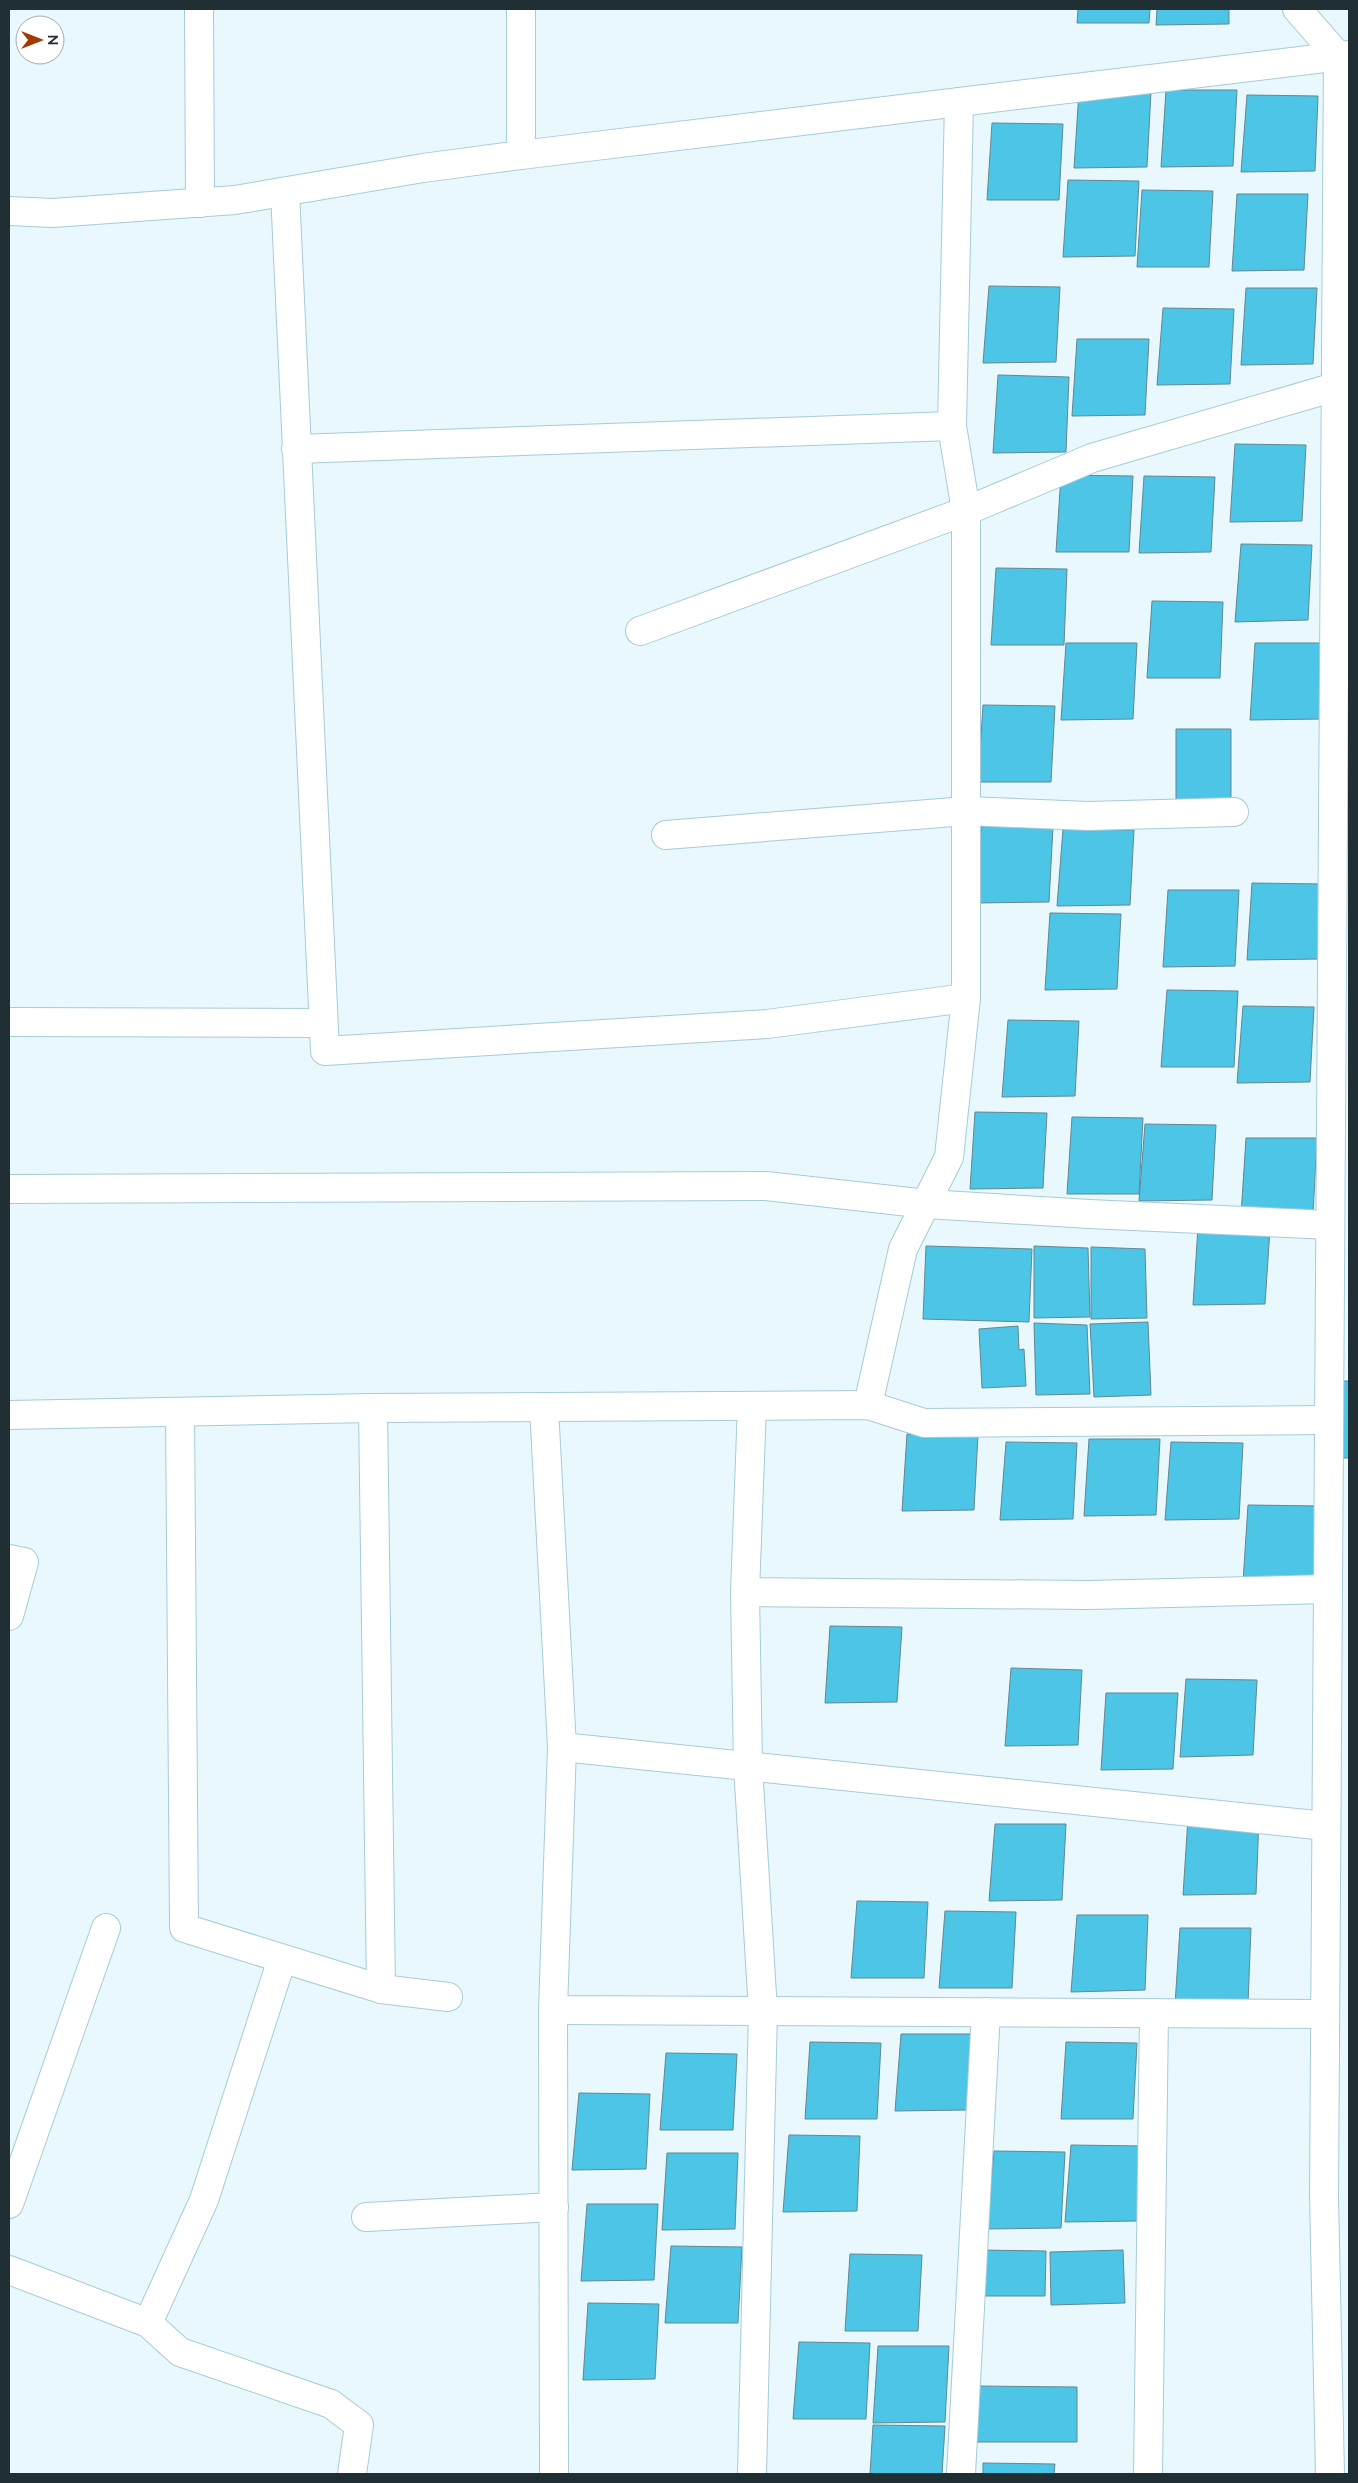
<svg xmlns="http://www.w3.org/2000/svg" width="1358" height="2483" font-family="Mulish,sans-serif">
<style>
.building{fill:#4dc5e6;stroke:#628792}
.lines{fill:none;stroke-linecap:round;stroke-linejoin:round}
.minor-casing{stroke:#a5ccd8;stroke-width:30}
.minor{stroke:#fff;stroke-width:28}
</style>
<rect width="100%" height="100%" fill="#e8f8fd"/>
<g class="building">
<polygon points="1078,9 1150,9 1149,23 1077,23"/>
<polygon points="1157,9 1229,9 1229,24 1156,25"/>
<polygon points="1166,90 1237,90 1233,166 1161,167"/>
<polygon points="1079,91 1151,92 1147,167 1074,168"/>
<polygon points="1247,95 1318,96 1315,171 1241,172"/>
<polygon points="992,123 1063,124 1059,200 987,200"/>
<polygon points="1068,180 1139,181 1135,256 1063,257"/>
<polygon points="1142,190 1213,191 1209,267 1137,267"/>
<polygon points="1237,194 1308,194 1304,270 1232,271"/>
<polygon points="989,286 1060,287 1056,362 983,363"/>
<polygon points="1246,288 1317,288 1313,364 1241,365"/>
<polygon points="1163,308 1234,309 1230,384 1157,385"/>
<polygon points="1077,339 1149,339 1145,415 1072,416"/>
<polygon points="998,375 1069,377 1066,452 993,453"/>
<polygon points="1235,444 1306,445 1302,521 1230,522"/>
<polygon points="1061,475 1133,476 1129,552 1056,552"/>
<polygon points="1144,476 1215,477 1211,552 1139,553"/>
<polygon points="1241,544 1312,545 1308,620 1235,622"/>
<polygon points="996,568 1067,569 1064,645 991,645"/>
<polygon points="1152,601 1223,602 1220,678 1147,678"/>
<polygon points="1066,643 1137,643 1133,719 1061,720"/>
<polygon points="1255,643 1327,643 1323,719 1250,720"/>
<polygon points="983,705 1055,706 1051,782 978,782"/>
<polygon points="1176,729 1231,729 1231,804 1176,805"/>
<polygon points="981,826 1053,827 1049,902 976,903"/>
<polygon points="1063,829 1134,830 1130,905 1057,906"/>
<polygon points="1252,883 1323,884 1319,959 1247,960"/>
<polygon points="1168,890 1239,890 1235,966 1163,967"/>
<polygon points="1050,913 1121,914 1117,989 1045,990"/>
<polygon points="1167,990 1238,991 1234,1067 1161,1067"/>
<polygon points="1243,1006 1314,1007 1310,1082 1237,1083"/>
<polygon points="1008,1020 1079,1021 1075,1096 1002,1097"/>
<polygon points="975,1112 1047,1113 1043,1188 970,1189"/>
<polygon points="1072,1117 1143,1118 1139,1194 1067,1194"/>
<polygon points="1145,1124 1216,1125 1212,1200 1139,1201"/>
<polygon points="1246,1138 1317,1138 1313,1214 1241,1215"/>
<polygon points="1198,1227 1270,1229 1265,1304 1193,1305"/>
<polygon points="926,1246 1032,1249 1029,1322 923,1319"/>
<polygon points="1034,1246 1088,1248 1090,1317 1034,1318"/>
<polygon points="1091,1247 1145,1249 1147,1318 1091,1319"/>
<polygon points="1148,1322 1151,1395 1094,1397 1090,1324"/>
<polygon points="1034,1323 1087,1325 1090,1394 1036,1395"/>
<polygon points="1018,1326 1019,1350 1024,1349 1026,1386 982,1388 979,1329"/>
<polygon points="1339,1381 1349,1381 1349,1458 1333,1458"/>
<polygon points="907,1434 978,1435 974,1510 902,1511"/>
<polygon points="1089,1439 1160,1439 1156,1515 1084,1516"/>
<polygon points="1006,1442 1077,1443 1073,1519 1000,1520"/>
<polygon points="1171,1442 1243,1443 1239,1519 1165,1520"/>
<polygon points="1248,1505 1319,1506 1315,1581 1243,1582"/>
<polygon points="830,1626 902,1627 897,1702 825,1703"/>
<polygon points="1011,1668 1082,1670 1078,1745 1005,1746"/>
<polygon points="1186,1679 1257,1680 1253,1755 1180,1757"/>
<polygon points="1106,1693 1178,1693 1173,1769 1101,1770"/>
<polygon points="1188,1818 1259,1819 1256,1894 1183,1895"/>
<polygon points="995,1824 1066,1824 1062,1900 989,1901"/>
<polygon points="857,1901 928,1902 924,1978 851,1978"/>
<polygon points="945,1911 1016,1912 1012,1988 939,1988"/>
<polygon points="1077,1915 1148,1915 1145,1990 1071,1992"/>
<polygon points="1180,1928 1251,1928 1248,2004 1175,2005"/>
<polygon points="901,2034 972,2034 968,2110 895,2111"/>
<polygon points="810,2042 881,2043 877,2119 805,2119"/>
<polygon points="1066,2042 1137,2043 1133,2119 1061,2119"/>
<polygon points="666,2053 737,2054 733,2130 660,2130"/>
<polygon points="579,2093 650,2094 646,2169 572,2170"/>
<polygon points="789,2135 860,2136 857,2211 783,2212"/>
<polygon points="1071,2145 1142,2146 1139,2221 1065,2222"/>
<polygon points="994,2151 1065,2152 1061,2228 987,2229"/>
<polygon points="667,2153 738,2153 735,2229 662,2230"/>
<polygon points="587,2204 658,2204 654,2280 581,2281"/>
<polygon points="671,2246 742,2247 738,2323 665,2323"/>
<polygon points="979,2250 1046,2251 1045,2296 979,2296"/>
<polygon points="1123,2250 1125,2303 1051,2305 1050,2252"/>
<polygon points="850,2254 922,2255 918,2331 845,2331"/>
<polygon points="588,2303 659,2304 655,2379 583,2380"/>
<polygon points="799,2342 870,2343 866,2419 793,2419"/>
<polygon points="878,2346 949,2346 945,2422 873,2423"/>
<polygon points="977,2386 1077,2387 1077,2442 977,2442"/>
<polygon points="873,2425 945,2426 942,2474 870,2474"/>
<polygon points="983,2463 1055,2464 1054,2474 983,2474"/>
</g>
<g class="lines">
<defs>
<g id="minor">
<polyline points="199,9 200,203"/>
<polyline points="521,9 521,155"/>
<polyline points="1297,9 1338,56 1324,2196 1330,2474"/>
<polyline points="285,192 325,1051 767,1024 966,998"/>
<polyline points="9,211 53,213 235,200 423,168 521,155 1349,55"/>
<polyline points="296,449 952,426"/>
<polyline points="640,631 966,511 1092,458 1335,387"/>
<polyline points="666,835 966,811 1088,816 1234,812"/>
<polyline points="9,1022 323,1023"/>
<polyline points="9,1189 766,1186 927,1204 1089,1214 1330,1225"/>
<polyline points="868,1405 903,1249 949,1157 966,998 966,511 952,426 959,102"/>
<polyline points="752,1406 745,1592 748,1766 763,2011 752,2474"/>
<polyline points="544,1407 562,1747 1326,1826"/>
<polyline points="180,1412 184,1928 381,1989 373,1408"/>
<polyline points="9,1415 373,1408 868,1405 924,1423 1329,1420"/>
<polyline points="9,1559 24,1562 9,1616"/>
<polyline points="745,1592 1089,1595 1328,1589"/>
<polyline points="562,1747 553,2010 1325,2014"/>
<polyline points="381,1989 448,1997"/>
<polyline points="553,2010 554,2474"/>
<polyline points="9,2204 106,1928"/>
<polyline points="366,2217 554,2207"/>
<polyline points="9,2270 148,2323 180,2352 331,2404 359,2425 352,2474"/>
<polyline points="148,2323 204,2200 282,1959"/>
<polyline points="961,2474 986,2012"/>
<polyline points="1148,2474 1154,2013"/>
</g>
</defs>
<use href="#minor" class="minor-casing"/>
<use href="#minor" class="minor"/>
</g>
<rect width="1358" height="2483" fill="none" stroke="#202f34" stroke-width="20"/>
<g transform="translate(40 40) rotate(90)"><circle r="24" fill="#ffffff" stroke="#a6acae"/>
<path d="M0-4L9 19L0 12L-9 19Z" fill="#9f3b03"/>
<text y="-8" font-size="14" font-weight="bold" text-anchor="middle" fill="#202f34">N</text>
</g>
</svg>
